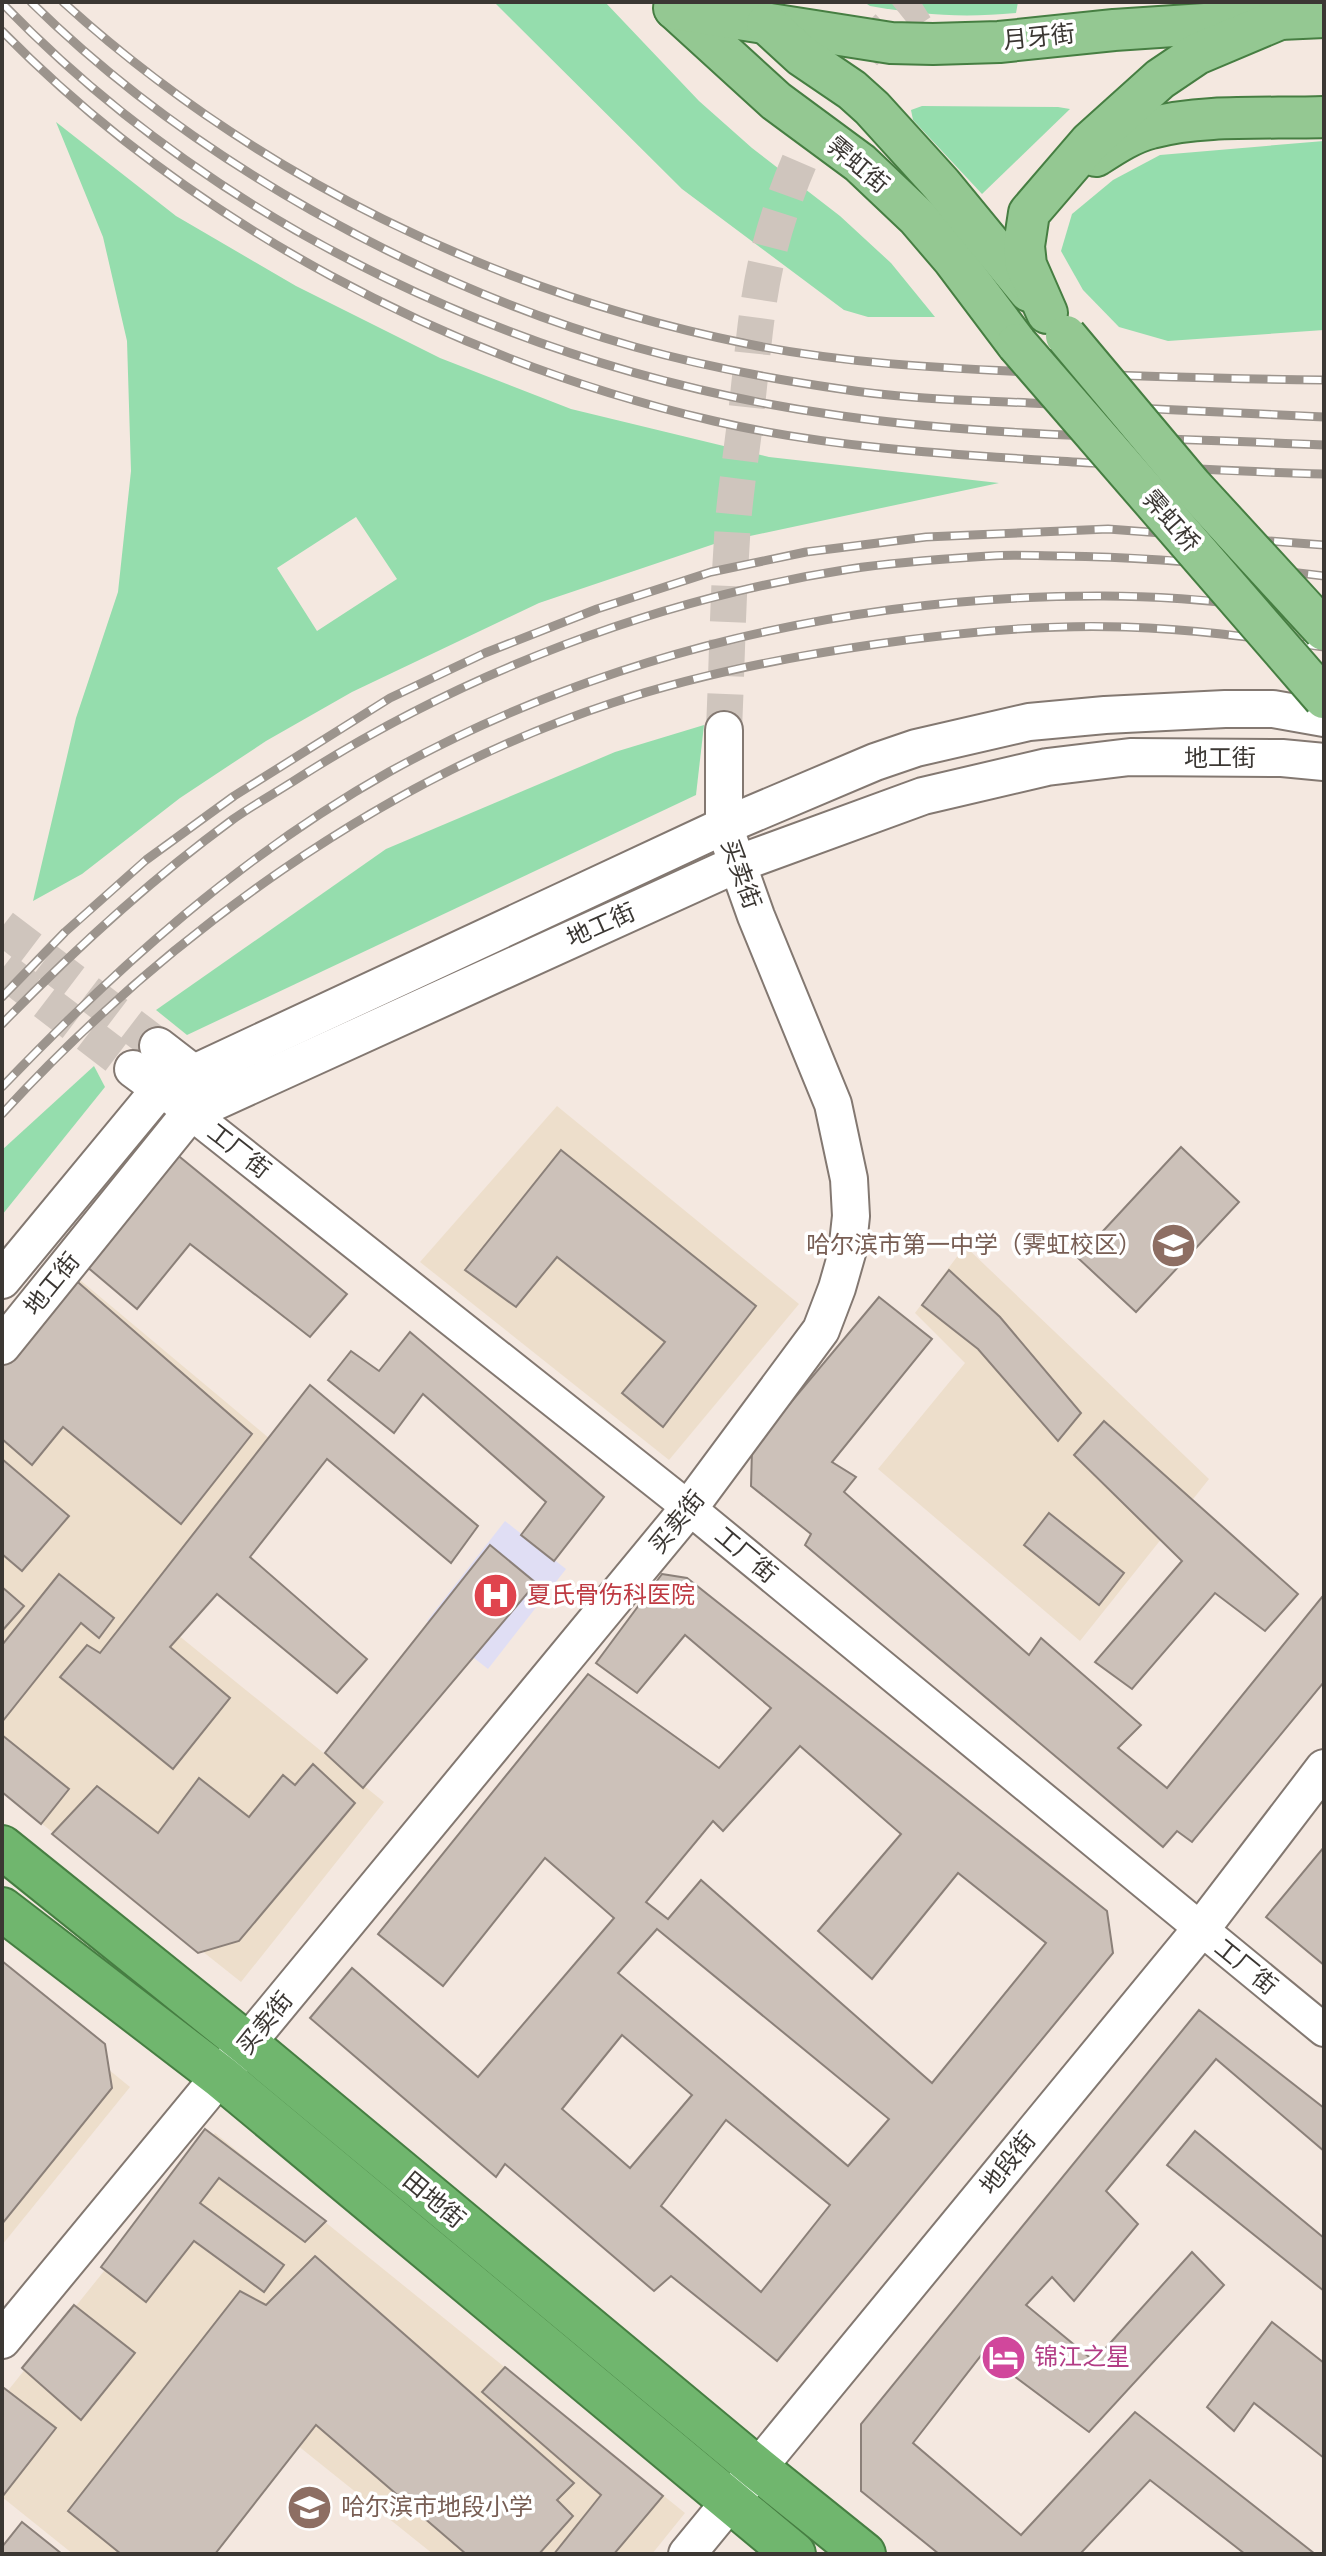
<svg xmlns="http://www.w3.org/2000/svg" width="1326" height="2556" font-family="Bitter,'Noto Sans SC',serif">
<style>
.commercial{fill:#eddecb}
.medical{fill:#e0def4}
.green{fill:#95ddad;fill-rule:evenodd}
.building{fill:#ccc1b9;stroke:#8b8079;stroke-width:2;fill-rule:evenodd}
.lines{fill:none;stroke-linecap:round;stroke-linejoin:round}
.secondary-tunnel{stroke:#cfc5bd;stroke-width:36;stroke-dasharray:36 18;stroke-linecap:butt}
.tertiary-casing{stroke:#837871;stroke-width:36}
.secondary-casing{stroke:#837871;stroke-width:40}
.primary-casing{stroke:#467e42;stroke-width:44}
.trunk-casing{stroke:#467e42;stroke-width:46}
.tertiary{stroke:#fff;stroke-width:32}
.secondary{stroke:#fff;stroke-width:36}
.primary{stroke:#94c892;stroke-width:40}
.trunk{stroke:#70b66e;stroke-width:42}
.rail-casing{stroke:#9c948d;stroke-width:9}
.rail{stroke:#fff;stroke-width:6;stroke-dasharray:18;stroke-linecap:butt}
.primary-bridge-casing{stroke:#467e42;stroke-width:44;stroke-linecap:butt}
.primary-bridge{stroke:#94c892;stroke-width:40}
.labels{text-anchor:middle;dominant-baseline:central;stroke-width:7;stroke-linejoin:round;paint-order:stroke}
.street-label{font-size:24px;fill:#3b3733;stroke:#fff}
.education-label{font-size:24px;fill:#785e54;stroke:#fff;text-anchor:end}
.health-label{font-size:24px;fill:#be3a42;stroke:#fff;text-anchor:start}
.hotel-label{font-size:24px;fill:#b23c85;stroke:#fff;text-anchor:start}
</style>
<rect width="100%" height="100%" fill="#f4e8e0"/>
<g class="commercial">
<polygon points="557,1106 799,1304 669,1460 420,1262"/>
<polygon points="965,1246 1209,1479 1080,1641 878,1469 965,1363 915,1313"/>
<polygon points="74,1275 270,1439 141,1605 384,1802 241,1982 2,1792 2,1366"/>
<polygon points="2,1983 130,2087 2,2245"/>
<polygon points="215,2133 685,2513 652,2554 433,2554 297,2445 208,2554 73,2554 2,2497 2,2398"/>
</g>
<polygon class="medical" points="505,1521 566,1569 488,1669 427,1621"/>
<g class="green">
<polygon points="494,2 605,2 699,101 752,148 840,216 891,263 935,317 868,317 844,310 682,189"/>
<path d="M864,2H1018L1016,13C962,18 923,15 870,6Z"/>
<polygon points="922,106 1058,107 1070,109 982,194 913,120 911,110"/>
<path d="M56,122L176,216L296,286L440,358L571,409L769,457L999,483L717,543L539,603L352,692L266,741L180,798L82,874L33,901L76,718L118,592L131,471L127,341L103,237ZM356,517L397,579L317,631L277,568Z"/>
<polygon points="1324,141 1324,330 1168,341 1119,327 1083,290 1061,251 1072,214 1113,180 1160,155"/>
<polygon points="704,725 696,795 187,1035 156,1010 386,849 615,752"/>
<polygon points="94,1066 105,1087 2,1215 2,1150"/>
</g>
<g class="building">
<polygon points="1181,1147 1239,1202 1136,1312 1078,1258"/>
<polygon points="561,1150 756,1306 663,1427 622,1393 665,1342 557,1257 516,1307 465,1270"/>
<polygon points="175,1153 347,1294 310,1337 190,1244 137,1309 86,1266"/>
<polygon points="949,1270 1000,1317 1081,1413 1058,1441 978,1349 922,1305"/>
<polygon points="72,1277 252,1434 181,1524 63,1427 32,1465 2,1439 2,1365"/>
<polygon points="879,1297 932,1339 832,1462 856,1477 844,1492 1029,1655 1041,1638 1141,1725 1118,1748 1167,1788 1322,1597 1324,1598 1324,1682 1192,1842 1177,1831 1163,1847 805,1545 811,1534 751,1486 752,1449"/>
<polygon points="410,1332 604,1497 554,1561 521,1535 546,1502 423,1394 394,1433 328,1380 351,1351 379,1371"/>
<polygon points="310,1385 478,1526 451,1563 327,1459 250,1557 367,1659 337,1693 217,1594 170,1647 230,1698 173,1769 60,1677 87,1645 100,1653"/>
<polygon points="1104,1421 1298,1594 1265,1631 1215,1593 1132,1689 1095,1662 1182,1561 1074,1455"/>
<polygon points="2,1459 69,1516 22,1571 2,1554"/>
<polygon points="1049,1513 1124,1573 1099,1605 1024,1545"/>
<polygon points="490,1545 536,1583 363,1788 325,1753"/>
<polygon points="59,1574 114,1618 99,1638 81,1623 2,1722 2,1645"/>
<path d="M662,1574L687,1578L1107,1911L1113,1953L777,2361L671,2276L654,2291L505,2164L496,2177L310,2018L352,1968L478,2077L614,1918L545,1858L443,1986L378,1934L588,1674L719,1768L771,1708L685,1635L637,1693L596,1663ZM800,1746L901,1834L818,1931L872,1979L958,1873L1046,1943L932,2083L701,1880L668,1919L646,1902L713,1821L723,1831ZM657,1929L889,2119L848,2166L618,1973ZM622,2035L692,2095L630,2168L562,2109ZM726,2120L830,2205L761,2292L661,2206Z"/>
<polygon points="2,1587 24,1606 2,1631"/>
<polygon points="2,1735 69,1789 41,1824 2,1792"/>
<polygon points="313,1764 355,1803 239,1941 198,1953 52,1834 97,1786 158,1833 199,1778 249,1817 283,1775 295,1785"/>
<polygon points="1324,1847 1324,1965 1266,1917"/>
<polygon points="2,1961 105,2044 112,2088 2,2224"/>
<polygon points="1199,2010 1324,2108 1324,2151 1216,2059 1106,2191 1138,2224 1074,2301 1052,2277 1026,2305 1094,2361 1192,2252 1224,2285 1089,2432 983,2353 913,2443 1021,2535 1135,2412 1315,2554 1245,2554 1150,2480 1080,2554 939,2554 861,2491 861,2424"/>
<polygon points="205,2129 326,2221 305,2242 219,2178 200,2203 284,2265 264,2292 194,2241 146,2302 101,2267"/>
<polygon points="1195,2131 1324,2238 1324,2291 1167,2165"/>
<polygon points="315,2256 574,2483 557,2500 573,2516 539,2554 466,2554 316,2425 215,2554 121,2554 68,2511 240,2291 266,2305"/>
<polygon points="74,2305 135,2353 81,2420 22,2368"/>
<polygon points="1272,2322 1324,2363 1324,2458 1254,2403 1234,2431 1207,2407"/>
<polygon points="505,2367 663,2496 614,2554 554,2554 601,2495 482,2392"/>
<polygon points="4,2388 56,2428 2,2497 2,2390"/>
<polygon points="22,2522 62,2554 2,2554 2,2547"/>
</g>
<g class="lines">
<g class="secondary-tunnel">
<path d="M724,730C727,661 728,592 733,523C736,487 742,450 746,414C752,364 755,312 766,263C787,172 839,53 921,2"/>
<polyline points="2,927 158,1046"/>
<polyline points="2,969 133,1069"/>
</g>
<defs>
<polyline id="tertiary" points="173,1099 689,1508 1324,2030"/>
<g id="secondary">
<polyline points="158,1046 193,1073 191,1095"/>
<polyline points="133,1069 160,1089"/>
<polyline points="2,1280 160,1089 724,826 875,762 916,748 1029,722 1105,715 1225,709 1273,709 1324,718"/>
<polyline points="2,1346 190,1113 737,864 923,796 1047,767 1130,757 1282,758 1324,762"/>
<polyline points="2,2340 689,1508 821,1330 837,1288 847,1253 851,1216 849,1179 833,1104 756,916 724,826 724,730"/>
<polyline points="687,2554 1201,1929 1324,1768"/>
</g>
<g id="primary">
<polyline points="674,8 776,101 860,163 917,217 953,259 1017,344"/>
<polyline points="675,9 891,43 933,44 999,42 1114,30 1280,19"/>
<polyline points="767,24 802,56 852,90 872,108 941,184 1029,291"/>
<path d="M1096,156C1113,145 1131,133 1151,128C1202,114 1271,119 1324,117"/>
<polyline points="1047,313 1026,265 1024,246 1029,213 1090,142 1160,79 1197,54 1280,19 1324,17"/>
</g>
<g id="trunk">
<polyline points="2,1847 247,2044 757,2468 864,2554"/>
<polyline points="2,1909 221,2077 794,2554"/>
</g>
</defs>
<use href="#tertiary" class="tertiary-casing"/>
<use href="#secondary" class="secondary-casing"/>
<use href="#primary" class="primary-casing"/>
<use href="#trunk" class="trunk-casing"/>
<use href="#tertiary" class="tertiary"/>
<use href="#secondary" class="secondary"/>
<use href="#primary" class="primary"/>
<use href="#trunk" class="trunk"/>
<defs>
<g id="rail">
<path d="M31,2C192,160 418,285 635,347C702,366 772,379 841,389C903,399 967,400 1030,403C1128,408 1226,412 1324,417"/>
<path d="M63,2C254,175 495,293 748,344C841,363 937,368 1032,372C1129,376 1227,379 1324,380"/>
<path d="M2,3C223,231 529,373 842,416C999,438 1165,437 1324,445"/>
<path d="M2,31C192,224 450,360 714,421C826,447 943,454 1057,461C1146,466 1235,472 1324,474"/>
<polyline points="2,997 65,932 146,860 234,796 390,698 485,653 597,609 711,572 806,552 926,537 1108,529 1324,545"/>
<path d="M2,1024C74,950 149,881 232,820C253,805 277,792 300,777C465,672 656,599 850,569C895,562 943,559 989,556C1013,554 1037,556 1062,556C1150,557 1236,565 1324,576"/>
<path d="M2,1087C117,967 243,854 389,772C605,652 858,595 1104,596C1178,596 1251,604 1324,614"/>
<path d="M2,1114C165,936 382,779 612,703C699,674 787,657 877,644C960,632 1043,624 1126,627C1193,629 1258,638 1324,647"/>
</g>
</defs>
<use href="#rail" class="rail-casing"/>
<use href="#rail" class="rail"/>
<defs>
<g id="primary-bridge">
<polyline points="1066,336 1191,485 1324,630"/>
<polyline points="1017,344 1324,698"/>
</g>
</defs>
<use href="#primary-bridge" class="primary-bridge-casing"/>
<use href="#primary-bridge" class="primary-bridge"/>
</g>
<defs>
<symbol id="school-disc" viewBox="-11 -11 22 22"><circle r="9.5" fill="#8d6e63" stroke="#fff"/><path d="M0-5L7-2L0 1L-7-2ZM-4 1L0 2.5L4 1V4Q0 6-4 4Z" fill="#fff"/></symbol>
<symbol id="hospital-disc" viewBox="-11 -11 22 22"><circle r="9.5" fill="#e0444e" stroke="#fff"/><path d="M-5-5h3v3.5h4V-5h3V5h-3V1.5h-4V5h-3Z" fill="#fff"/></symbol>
<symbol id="hotel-disc" viewBox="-11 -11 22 22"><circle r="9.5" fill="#d1479c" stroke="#fff"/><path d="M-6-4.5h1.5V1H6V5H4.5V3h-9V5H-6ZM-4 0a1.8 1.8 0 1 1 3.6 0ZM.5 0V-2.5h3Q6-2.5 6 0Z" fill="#fff"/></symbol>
</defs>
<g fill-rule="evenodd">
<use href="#school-disc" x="1148" y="1220" width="51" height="51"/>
<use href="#hospital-disc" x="470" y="1570" width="51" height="51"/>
<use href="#hotel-disc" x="978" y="2332" width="51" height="51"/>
<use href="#school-disc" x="284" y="2482" width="51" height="51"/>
</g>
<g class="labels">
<g class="street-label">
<text transform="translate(1039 37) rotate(-6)">月牙街</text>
<text transform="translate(858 165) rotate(40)">霁虹街</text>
<text transform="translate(1171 521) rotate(49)">霁虹桥</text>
<text x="1220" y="758">地工街</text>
<text transform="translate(741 874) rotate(70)">买卖街</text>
<text transform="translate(601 925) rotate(-24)">地工街</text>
<text transform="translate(239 1151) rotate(38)">工厂街</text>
<text transform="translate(52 1284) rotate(-51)">地工街</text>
<text transform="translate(677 1522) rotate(-51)">买卖街</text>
<text transform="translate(746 1555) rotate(40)">工厂街</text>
<text transform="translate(1246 1967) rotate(39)">工厂街</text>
<text transform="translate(265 2023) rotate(-51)">买卖街</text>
<text transform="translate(1008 2163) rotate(-51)">地段街</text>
<text transform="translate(434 2200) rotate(40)">田地街</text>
</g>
<g class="education-label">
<text x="1142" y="1245">哈尔滨市第一中学（霁虹校区）</text>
<text x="341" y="2507" text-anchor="start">哈尔滨市地段小学</text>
</g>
<g class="health-label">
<text x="527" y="1595">夏氏骨伤科医院</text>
</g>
<g class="hotel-label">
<text x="1034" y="2357">锦江之星</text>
</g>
</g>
<rect width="1326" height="2556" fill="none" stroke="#3b3733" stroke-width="8"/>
</svg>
